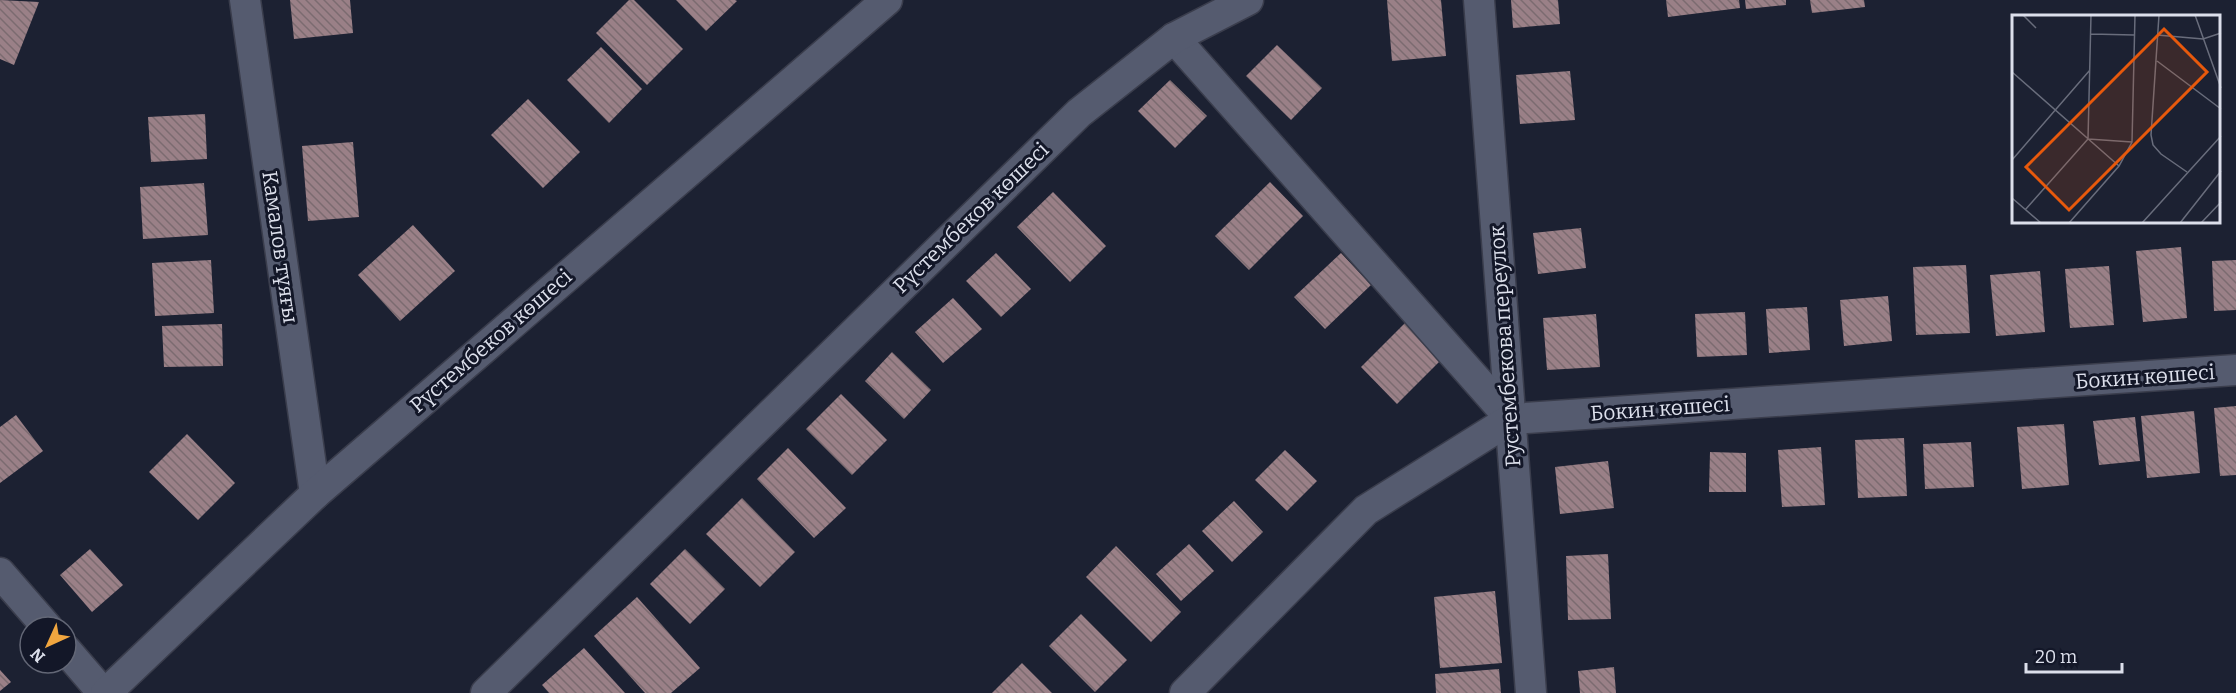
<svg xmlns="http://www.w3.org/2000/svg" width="2236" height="693" font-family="Bitter,serif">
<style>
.building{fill:url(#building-back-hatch)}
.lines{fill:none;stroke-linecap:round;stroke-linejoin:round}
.street-casing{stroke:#3a3d4c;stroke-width:33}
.street{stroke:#555b6f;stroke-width:30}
.labels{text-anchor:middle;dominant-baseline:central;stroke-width:6;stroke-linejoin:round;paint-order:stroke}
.street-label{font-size:21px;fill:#dcdfeb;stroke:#131728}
.inset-road{fill:none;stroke:#696d7c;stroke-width:1.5}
.view{fill:#e8590c;fill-opacity:0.15;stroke:#e8590c;stroke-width:3}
.inset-edge{fill:none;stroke:#dcdfeb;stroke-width:3}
</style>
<defs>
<pattern id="building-back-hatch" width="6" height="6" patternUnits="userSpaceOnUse" patternTransform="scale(1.5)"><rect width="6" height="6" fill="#9a8087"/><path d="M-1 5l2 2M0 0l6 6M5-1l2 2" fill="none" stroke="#7b6b70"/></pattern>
</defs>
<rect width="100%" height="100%" fill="#1c2132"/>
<g class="building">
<polygon points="0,0 39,2 14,65 0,59"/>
<polygon points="290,0 350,0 353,33 294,39"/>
<polygon points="629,0 634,0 683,49 647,85 596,33"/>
<polygon points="676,0 735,0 737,1 706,31"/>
<polygon points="1387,0 1441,0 1446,56 1392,61"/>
<polygon points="1511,0 1558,0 1560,24 1513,28"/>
<polygon points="1666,0 1739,0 1740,8 1668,17"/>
<polygon points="1745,0 1786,0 1786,5 1746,9"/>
<polygon points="1810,0 1864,0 1865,7 1812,13"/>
<polygon points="1277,45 1322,88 1291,120 1246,76"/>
<polygon points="601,47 642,89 609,123 567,80"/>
<polygon points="1570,71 1575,120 1520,124 1516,75"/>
<polygon points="1170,80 1207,116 1175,148 1138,111"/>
<polygon points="528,99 580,152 543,188 491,135"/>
<polygon points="205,114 207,159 151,162 148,117"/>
<polygon points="353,142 359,217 308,221 302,146"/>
<polygon points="1270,182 1303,216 1249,270 1215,236"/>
<polygon points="204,183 208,235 143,239 140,187"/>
<polygon points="1053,192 1106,246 1070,282 1017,227"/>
<polygon points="413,225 455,271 400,321 358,275"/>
<polygon points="1581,228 1586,268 1538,274 1533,233"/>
<polygon points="2181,247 2187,318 2143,322 2136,251"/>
<polygon points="996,253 1031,289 1001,317 966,281"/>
<polygon points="1341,253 1371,285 1325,329 1294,297"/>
<polygon points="211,260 214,313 155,316 152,263"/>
<polygon points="2236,260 2236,310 2214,311 2212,261"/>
<polygon points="1966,265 1970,333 1916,335 1913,267"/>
<polygon points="2109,266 2114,325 2070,328 2065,269"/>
<polygon points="2040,271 2045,332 1996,336 1990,275"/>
<polygon points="1888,296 1892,341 1844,346 1840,300"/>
<polygon points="953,298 982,329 943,363 915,332"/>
<polygon points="1807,307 1810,350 1769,353 1766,309"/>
<polygon points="1745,312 1747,355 1697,357 1695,314"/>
<polygon points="1596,314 1600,367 1547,370 1543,318"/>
<polygon points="1405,323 1442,359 1397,404 1361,367"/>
<polygon points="222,324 223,366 164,367 162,326"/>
<polygon points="892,352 931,390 904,419 865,381"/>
<polygon points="841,394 887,440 852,475 806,429"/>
<polygon points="2236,406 2236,475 2220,476 2214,408"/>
<polygon points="2194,411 2200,473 2147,478 2141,416"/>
<polygon points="16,415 43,451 0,483 0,427"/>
<polygon points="2135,417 2140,461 2099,465 2093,421"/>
<polygon points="2064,424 2069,485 2022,489 2017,427"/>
<polygon points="187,434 235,483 198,520 149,472"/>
<polygon points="1904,438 1907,496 1858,498 1855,440"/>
<polygon points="1971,442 1974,487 1925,489 1923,444"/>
<polygon points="1821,447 1825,505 1782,507 1778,450"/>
<polygon points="788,448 846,508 814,538 757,479"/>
<polygon points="1285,450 1317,481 1287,511 1255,480"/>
<polygon points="1710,452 1746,453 1746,492 1709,492"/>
<polygon points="1608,461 1614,508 1560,514 1555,467"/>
<polygon points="742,498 795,552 760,587 706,534"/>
<polygon points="1234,501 1263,532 1232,562 1202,531"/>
<polygon points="1189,544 1214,571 1181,601 1156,574"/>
<polygon points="1116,546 1181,612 1151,642 1086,577"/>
<polygon points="90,549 123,585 92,612 60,575"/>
<polygon points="685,549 725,589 690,624 650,584"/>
<polygon points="1608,554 1611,619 1568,620 1566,556"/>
<polygon points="1495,591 1502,663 1440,668 1434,597"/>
<polygon points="637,597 700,668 671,693 645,693 594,636"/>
<polygon points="1081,614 1127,660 1095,692 1049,646"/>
<polygon points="584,648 625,693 549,693 542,685"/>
<polygon points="1022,663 1052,693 992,693"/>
<polygon points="1614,667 1616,693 1580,693 1578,671"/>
<polygon points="1499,669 1501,693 1436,693 1435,674"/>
<polygon points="0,670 11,682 0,691"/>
</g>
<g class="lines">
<defs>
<g id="street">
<polyline points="245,0 315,494"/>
<polyline points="1479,0 1531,693"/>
<polyline points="1174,38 1511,419"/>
<polyline points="0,573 47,627"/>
<polyline points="66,650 103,693"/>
<polyline points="106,693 315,494 887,0"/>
<polyline points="486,693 1079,113 1174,38 1248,0"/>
<polyline points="1185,693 1366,510 1511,419 2236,370"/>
</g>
</defs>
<use href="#street" class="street-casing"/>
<use href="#street" class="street"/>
</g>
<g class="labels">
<g class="street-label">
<text transform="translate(971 218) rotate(-44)">Рүстембеков көшесі</text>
<text transform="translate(280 247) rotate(82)">Камалов тұяғы</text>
<text transform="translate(491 341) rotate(-41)">Рүстембеков көшесі</text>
<text transform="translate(1505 346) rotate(-94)">Рустембекова переулок</text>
<text transform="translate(2145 377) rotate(-4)">Бокин көшесі</text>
<text transform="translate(1660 409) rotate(-4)">Бокин көшесі</text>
</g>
</g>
<g transform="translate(2012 15)">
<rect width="208" height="208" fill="#1c2132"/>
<path class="inset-road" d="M11,0L24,13M147,0L139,120L141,130L149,139L175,157M183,0L209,73M79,19L122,20M145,20L191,24L209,18M145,46L209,94M0,57L107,151M76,124L120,127M0,145L78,55M0,183L29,208M13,195L76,124L79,0M57,208L107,151L120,127L123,0M130,208L209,121M168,208L209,156M189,208L209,187"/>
<path class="view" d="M152,14L195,57L57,195L14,152Z"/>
<rect width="208" height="208" class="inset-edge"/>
</g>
<g transform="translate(48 645) rotate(225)"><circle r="28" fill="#131728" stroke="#636776" stroke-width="1.5"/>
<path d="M0-4.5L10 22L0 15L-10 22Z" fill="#f1a63f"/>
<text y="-9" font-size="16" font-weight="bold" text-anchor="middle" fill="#dcdfeb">N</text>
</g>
<path d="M2026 663v9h96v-9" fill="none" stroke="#dcdfeb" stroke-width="3"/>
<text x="2035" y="663" font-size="18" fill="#dcdfeb" stroke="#131728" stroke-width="4.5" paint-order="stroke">20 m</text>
</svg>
